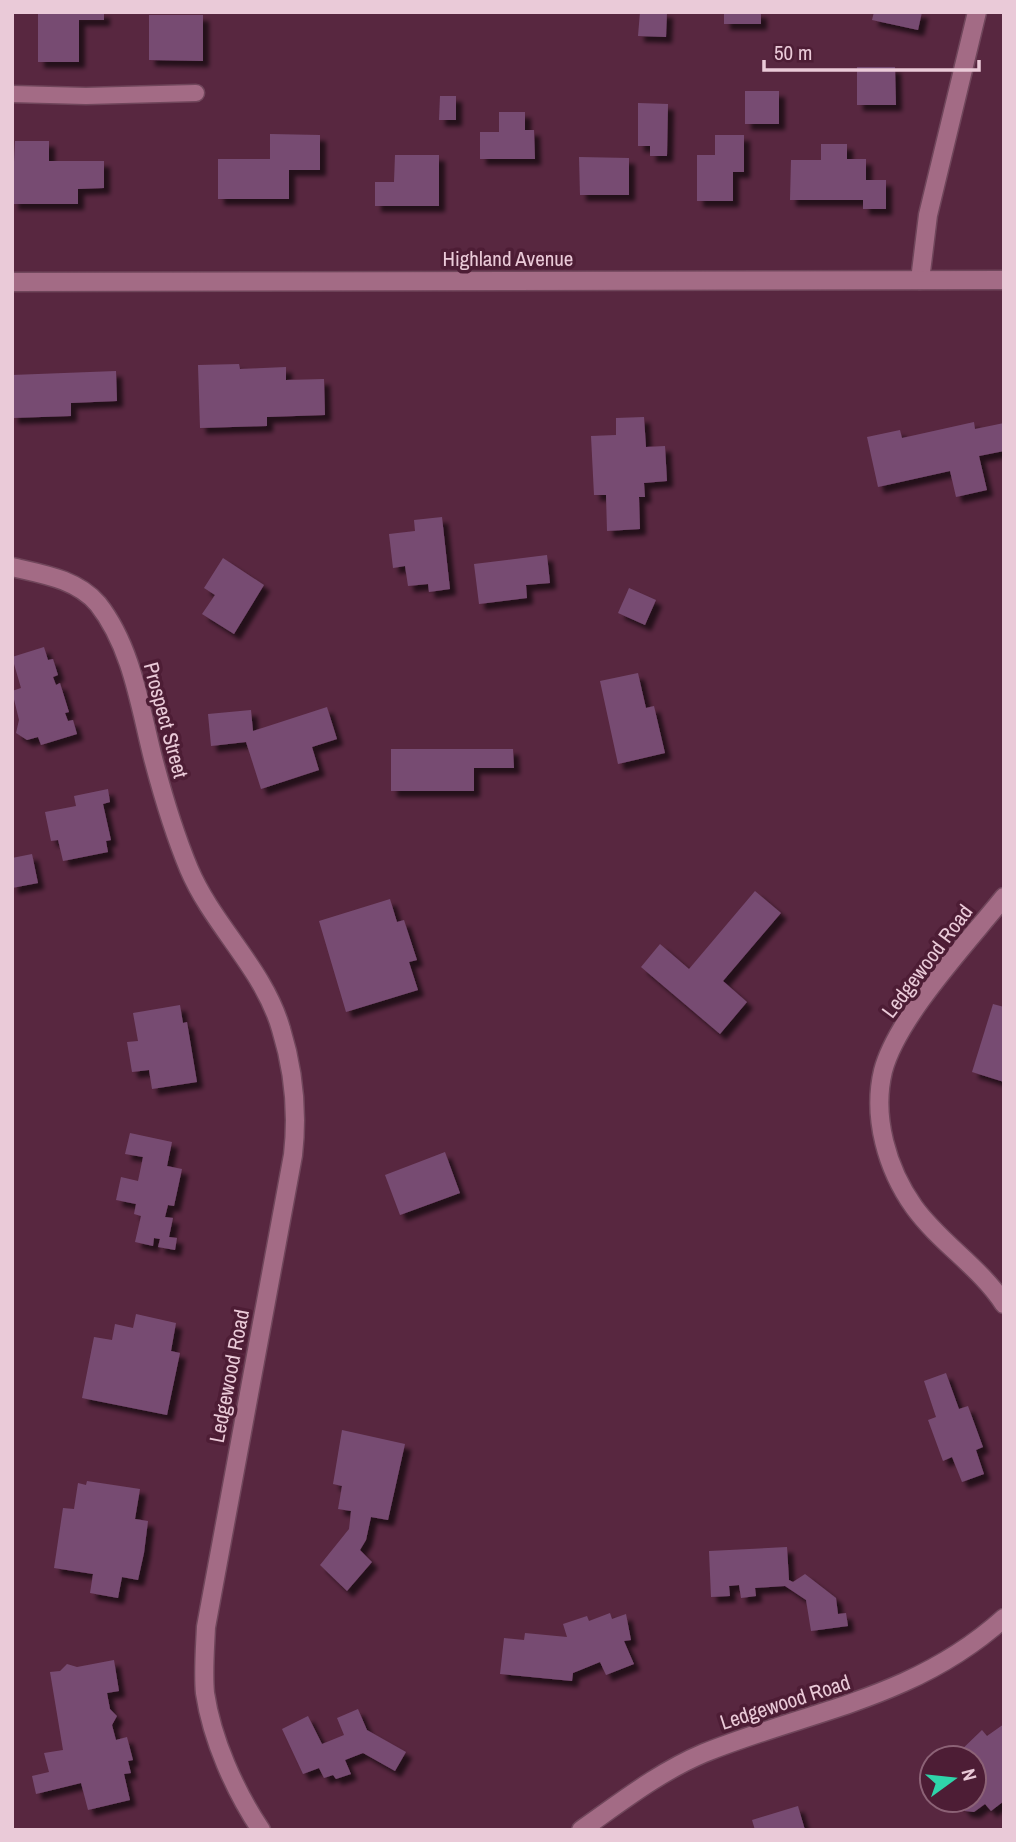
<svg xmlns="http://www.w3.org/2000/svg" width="1016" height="1842" font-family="'Archivo Narrow',sans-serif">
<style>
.building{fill:#774c72;filter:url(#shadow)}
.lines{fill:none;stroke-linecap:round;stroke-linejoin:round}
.lane-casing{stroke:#70465b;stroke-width:19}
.street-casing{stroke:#70465b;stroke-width:21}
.secondary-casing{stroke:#70465b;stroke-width:21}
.lane{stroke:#a36b85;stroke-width:16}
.street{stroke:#a36b85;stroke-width:18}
.secondary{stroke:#a36b85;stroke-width:18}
.labels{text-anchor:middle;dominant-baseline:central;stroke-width:7;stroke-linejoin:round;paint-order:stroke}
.street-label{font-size:21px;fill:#eacad8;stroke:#4d1d35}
</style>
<defs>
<filter id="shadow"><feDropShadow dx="6" dy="6" stdDeviation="2" flood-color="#0009"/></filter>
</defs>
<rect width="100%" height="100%" fill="#582740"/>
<g class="building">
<polygon points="38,12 104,12 104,20 79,20 79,62 38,62"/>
<polygon points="640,12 667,12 666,37 638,36"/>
<rect x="724" y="12" width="37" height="12"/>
<polygon points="874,12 922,12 918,30 872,20"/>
<polygon points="149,15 203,15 203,61 149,60"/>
<polygon points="857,67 895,67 896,105 857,105"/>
<rect x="745" y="91" width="34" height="33"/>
<polygon points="440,96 456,96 456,120 439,120"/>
<polygon points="638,103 668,104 667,156 650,156 650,146 638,146"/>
<polygon points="499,112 525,112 525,130 534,130 535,159 480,159 480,132 499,132"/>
<polygon points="270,134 320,135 320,170 289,170 289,199 218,199 218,159 270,159"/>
<polygon points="715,135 744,135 744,172 733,172 733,201 697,201 697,155 715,155"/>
<polygon points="15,141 49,141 49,161 104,161 104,188 78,189 78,204 12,204"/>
<polygon points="821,144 847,144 847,159 866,159 866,180 886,180 886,209 863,209 863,200 790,200 791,160 821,160"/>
<polygon points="395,155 439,155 439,206 375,206 375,182 394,182"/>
<polygon points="579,157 629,158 629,195 580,195"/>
<polygon points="239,364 240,369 286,367 286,380 324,379 325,415 267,417 267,426 200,428 198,365"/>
<polygon points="116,371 117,401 71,403 71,416 12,418 12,375"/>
<polygon points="644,417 646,447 665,446 667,481 644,483 645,497 639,497 640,529 607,531 606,495 594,495 591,436 616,435 616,418"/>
<polygon points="974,422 975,429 1004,423 1004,451 979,456 987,490 956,497 950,471 878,487 867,437 900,430 902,438"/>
<polygon points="442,517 450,589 429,592 428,584 408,586 405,566 393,568 389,534 415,531 414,520"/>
<polygon points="547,555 550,583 526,585 527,598 479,604 474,564"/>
<polygon points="223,558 264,585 234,634 202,614 215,595 204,588"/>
<polygon points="629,588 656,600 645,625 618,613"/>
<polygon points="44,647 48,660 53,659 58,675 53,677 56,685 60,683 69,712 65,713 68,721 73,720 77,734 41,745 38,737 27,740 16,733 19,720 12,691 21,688 12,657"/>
<polygon points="638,673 646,708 654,706 665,753 618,764 600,681"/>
<polygon points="327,707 337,739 312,747 319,770 261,789 246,742 211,746 208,714 251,710 253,731"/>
<polygon points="391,749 513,749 514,768 474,768 474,791 391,791"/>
<polygon points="108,789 110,802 103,804 111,840 106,841 108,852 63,861 58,840 51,841 45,812 76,806 74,796"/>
<polygon points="32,854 38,883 12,888 12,858"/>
<polygon points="755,891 781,913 723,981 747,1002 720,1034 641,967 660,944 689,969"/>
<polygon points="390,899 397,922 404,920 417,960 409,962 418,990 346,1012 319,921"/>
<polygon points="993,1004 1004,1007 1004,1082 972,1072"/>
<polygon points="180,1005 183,1023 187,1022 197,1082 152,1089 149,1070 132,1072 127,1042 138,1041 133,1013"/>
<polygon points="130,1133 172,1142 167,1166 182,1169 174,1206 168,1205 165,1217 173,1218 169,1237 177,1238 175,1250 158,1247 160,1239 154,1238 153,1246 135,1242 141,1216 134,1214 136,1204 116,1200 121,1177 138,1181 143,1157 125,1154"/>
<polygon points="445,1152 460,1193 400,1215 385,1175"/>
<polygon points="136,1314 176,1323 171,1351 180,1353 167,1415 82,1398 94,1337 112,1340 115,1324 133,1328"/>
<polygon points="946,1373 959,1409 968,1406 983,1447 976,1450 984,1474 962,1482 952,1457 943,1461 928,1420 936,1417 924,1381"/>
<polygon points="342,1430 405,1444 388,1520 371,1517 366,1540 360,1550 372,1562 347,1591 320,1565 349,1529 351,1511 338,1509 342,1486 333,1484"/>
<polygon points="87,1481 140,1489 135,1519 148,1521 144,1553 138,1580 122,1577 118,1598 90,1593 93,1574 54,1568 63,1508 74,1509 78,1483 86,1485"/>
<polygon points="787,1547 789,1580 793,1582 805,1574 836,1598 838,1614 846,1613 848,1626 811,1631 806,1600 785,1586 755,1588 756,1596 741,1598 739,1585 729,1586 730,1596 711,1597 709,1551"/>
<polygon points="610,1613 612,1619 626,1614 631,1640 624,1641 634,1664 606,1675 600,1662 573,1673 572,1681 500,1674 504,1638 524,1640 525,1633 567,1637 563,1624 587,1616 589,1621"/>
<polygon points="114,1660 119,1691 107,1693 110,1709 117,1716 112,1725 116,1740 127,1737 133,1760 128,1761 131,1773 124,1774 130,1800 88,1810 81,1783 36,1794 32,1776 49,1772 44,1753 63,1750 50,1672 60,1671 67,1664 77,1667"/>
<polygon points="358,1709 367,1730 406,1752 395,1771 363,1753 345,1760 351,1774 336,1779 333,1775 324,1778 319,1768 303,1774 282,1729 308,1716 322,1744 344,1735 337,1718"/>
<polygon points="1004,1724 1004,1801 991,1811 985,1804 974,1812 965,1811 957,1800 974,1800 974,1758 935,1758 948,1748 955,1756 982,1730 987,1736"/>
<polygon points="798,1806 805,1830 755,1830 752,1820"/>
</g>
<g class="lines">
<defs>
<polyline id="lane" points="12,94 86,96 196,93"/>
<g id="street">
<path d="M12,567C42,574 77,579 98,604C132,647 140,707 153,758C163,796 174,833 189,869C213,926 264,969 281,1029C294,1071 298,1111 293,1155L206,1627C205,1649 203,1672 205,1693C212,1740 235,1791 261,1830"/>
<path d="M1004,897C968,942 897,1017 883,1071C872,1117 887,1169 914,1207C940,1243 980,1267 1004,1304"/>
<path d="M581,1830C621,1802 659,1772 704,1753C811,1710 914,1699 1004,1618"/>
</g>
<g id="secondary">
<polyline points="920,280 928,215 977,12"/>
<polyline points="12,282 1004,280"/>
</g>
</defs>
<use href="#lane" class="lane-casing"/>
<use href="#street" class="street-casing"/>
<use href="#secondary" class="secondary-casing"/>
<use href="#lane" class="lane"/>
<use href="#street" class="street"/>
<use href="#secondary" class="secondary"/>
</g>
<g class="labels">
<g class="street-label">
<text x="508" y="258">Highland Avenue</text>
<text transform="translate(166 720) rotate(75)">Prospect Street</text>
<text transform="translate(927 961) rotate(-53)">Ledgewood Road</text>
<text transform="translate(229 1376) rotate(-79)">Ledgewood Road</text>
<text transform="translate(785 1702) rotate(-18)">Ledgewood Road</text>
</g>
</g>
<rect width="1016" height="1842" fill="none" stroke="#eacad8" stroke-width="28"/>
<g transform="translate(953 1779) rotate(75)"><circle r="33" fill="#4d1d35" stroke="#8c6276" stroke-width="2"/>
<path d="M0-5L12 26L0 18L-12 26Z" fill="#2fd4aa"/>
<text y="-10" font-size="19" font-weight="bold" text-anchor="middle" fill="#eacad8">N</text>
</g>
<path d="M764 60v10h215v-10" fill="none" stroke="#eacad8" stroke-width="3.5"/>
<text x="774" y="60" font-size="21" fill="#eacad8" stroke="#4d1d35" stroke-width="5" paint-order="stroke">50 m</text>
</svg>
